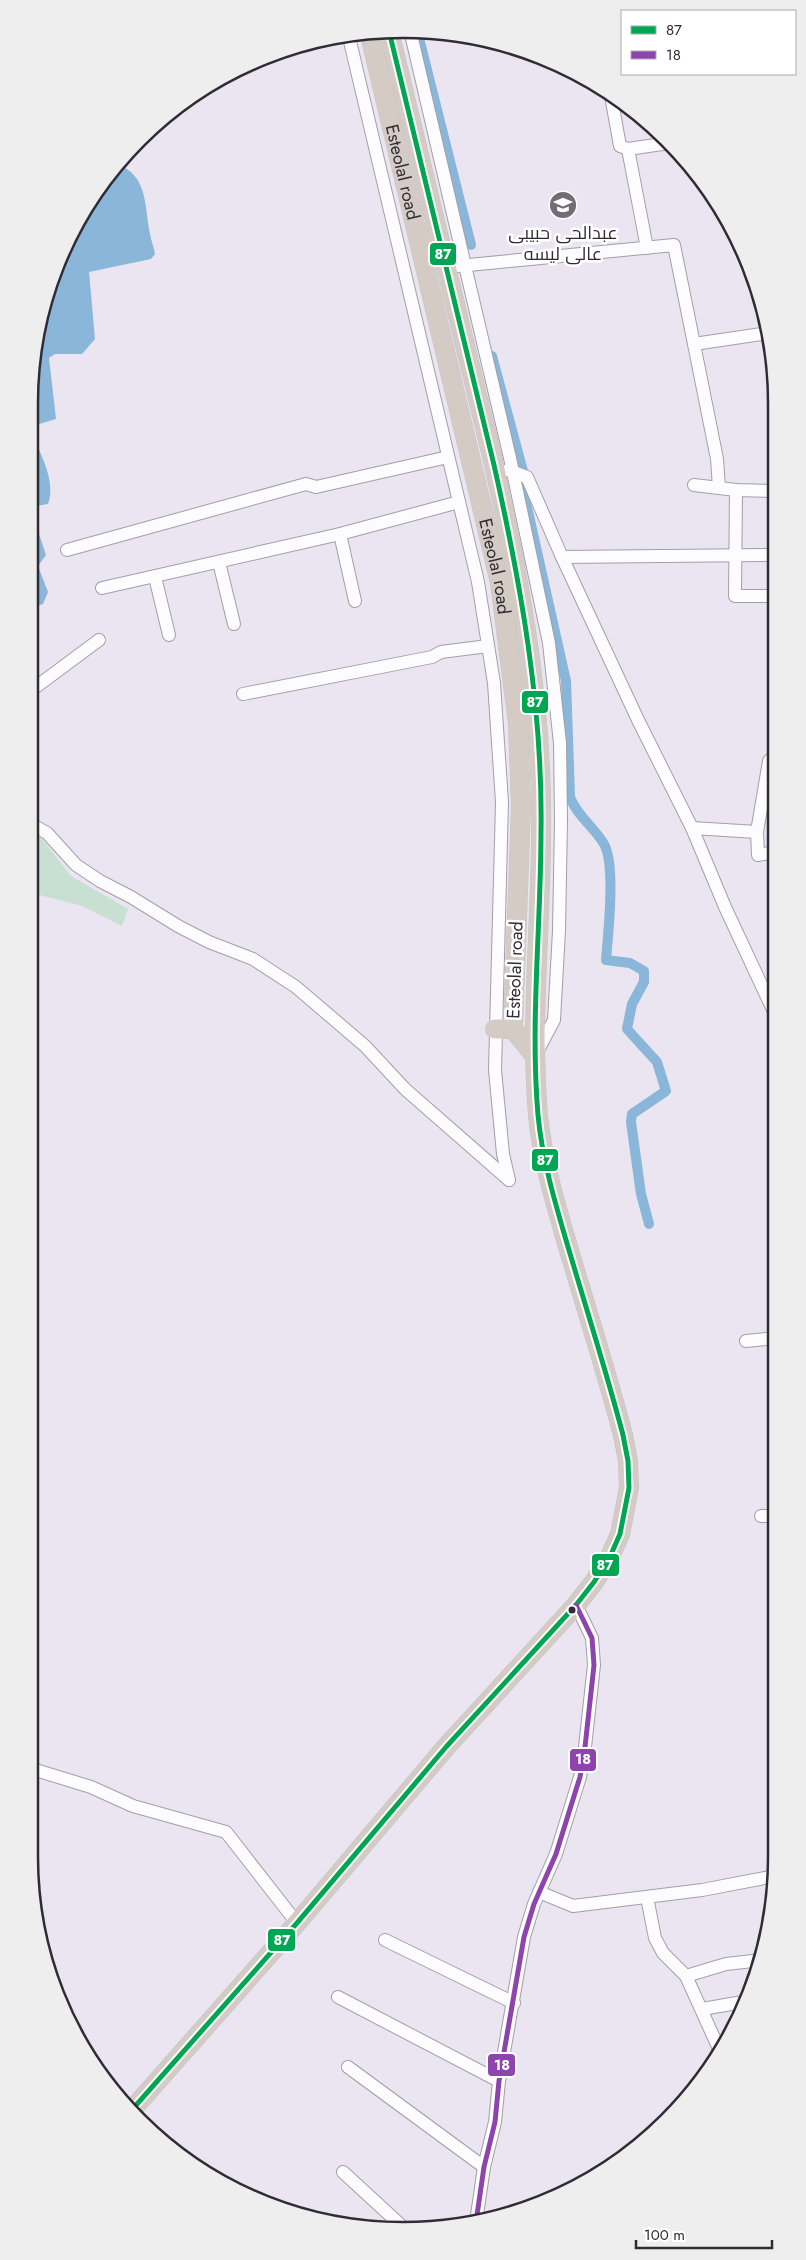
<svg xmlns="http://www.w3.org/2000/svg" width="806" height="2260" font-family="Jost,Cairo,sans-serif">
<style>
.green{fill:#c7e0d1}
.water{fill:#89b6d9}
.lines{fill:none;stroke-linecap:round;stroke-linejoin:round}
.canal{stroke:#89b6d9;stroke-width:10}
.minor-casing{stroke:#a39fa8;stroke-width:14}
.highway-casing{stroke:#c6c3ca;stroke-width:20}
.minor{stroke:#fcfbfd;stroke-width:12}
.highway{stroke:#d4ccc4;stroke-width:19}
.bus-1-casing{stroke:#fff;stroke-width:9}
.bus-2-casing{stroke:#fff;stroke-width:9}
.bus-1{stroke:#00a651;stroke-width:5}
.bus-2{stroke:#8e44ad;stroke-width:5}
.bus-dot{fill:#302c35;stroke:#fff;stroke-width:2}
.labels{text-anchor:middle;dominant-baseline:central;stroke-width:5;stroke-linejoin:round;paint-order:stroke}
.street-label{font-size:18px;fill:#302c35;stroke:#fff}
.poi-label{font-size:18px;fill:#302c35;stroke:#fff}
.rim{fill:none;stroke:#302c35;stroke-width:2.5}
.line-badge{stroke:#fff;stroke-width:2}
.badge-label{font-size:14px;text-anchor:middle;font-weight:bold;fill:#fff}
</style>
<rect width="100%" height="100%" fill="#eae5f1"/>
<polygon class="green" points="29,832 39,835 71,876 128,909 122,926 82,906 40,895 29,896"/>
<g class="water">
<path d="M117,164C149,176 144,207 150,234C151,241 154,247 155,254L151,259L89,272L95,339L82,354H55L49,358L56,419L29,427V403L41,306L67,238L106,175Z"/>
<path d="M29,428C38,449 57,480 48,504L30,507L46,555L38,566L48,592L43,604L29,608Z"/>
</g>
<g class="lines">
<g class="canal">
<polyline points="417,30 471,245"/>
<polyline points="492,356 523,471"/>
<path d="M523,489L566,681L570,797C577,816 594,827 604,844C616,865 608,934 606,960L630,963L644,971V982L632,1004L627,1029L657,1062L666,1091L632,1114L631,1122L641,1194L649,1224"/>
</g>
<defs>
<g id="minor">
<polyline points="410,30 510,458 549,643 560,743 561,820 559,931 554,1020 537,1052"/>
<polyline points="348,33 478,582 494,683 502,802 495,1070 503,1154 509,1180"/>
<polyline points="611,96 620,146 628,149 647,248"/>
<polyline points="628,149 669,143"/>
<polyline points="458,266 674,245 694,344"/>
<polyline points="508,470 527,477 562,557 638,720 692,828 725,907 775,1014"/>
<polyline points="694,485 736,490 774,491"/>
<polyline points="719,488 717,459 694,344 768,333"/>
<polyline points="736,490 735,596 775,596"/>
<polyline points="340,534 355,601"/>
<polyline points="67,550 306,484 316,487 448,457"/>
<polyline points="562,557 774,555"/>
<polyline points="219,562 234,624"/>
<polyline points="155,577 169,635"/>
<polyline points="102,588 340,534 459,502"/>
<polyline points="29,692 99,640"/>
<polyline points="243,694 432,657 441,652 488,646"/>
<polyline points="775,755 769,761 757,832 758,855 775,852"/>
<polyline points="29,823 47,833 76,865 100,881 131,897 178,926 209,942 253,959 296,987 365,1046 405,1089 509,1180"/>
<polyline points="692,828 757,832"/>
<polyline points="746,1341 776,1338"/>
<polyline points="761,1516 777,1516"/>
<polyline points="29,1768 91,1787 133,1806 226,1832 297,1923"/>
<polyline points="539,1892 573,1906 702,1890 775,1876"/>
<polyline points="647,1897 655,1938 663,1953 686,1976 720,2051"/>
<polyline points="385,1940 514,2003"/>
<polyline points="686,1976 726,1964 762,1960"/>
<polyline points="338,1997 499,2081"/>
<polyline points="702,2009 743,2002"/>
<polyline points="348,2067 484,2167"/>
<polyline points="343,2172 406,2230"/>
<polyline points="476,2222 484,2167 495,2122 499,2081 524,1937 534,1904 556,1854 570,1809 580,1777 585,1747 594,1665 592,1638 576,1605"/>
</g>
<g id="highway">
<path id="s1" d="M369,31L500,583L518,724L521,807L513,1029L535,1056"/>
<polyline points="495,1029 513,1029"/>
<path d="M130,2112L297,1923L446,1747L576,1605L594,1582L609,1559L620,1534L629,1488L628,1461L623,1435C606,1370 585,1305 566,1240C554,1199 542,1158 538,1115C530,1021 541,926 541,832C543,708 521,585 494,465L389,31"/>
</g>
</defs>
<use href="#minor" class="minor-casing"/>
<use href="#highway" class="highway-casing"/>
<use href="#minor" class="minor"/>
<use href="#highway" class="highway"/>
<defs>
<path id="bus-1" d="M130,2112L297,1923L446,1747L576,1605L594,1582L609,1559L620,1534L629,1488L628,1461L623,1435C606,1370 585,1305 566,1240C554,1199 542,1158 538,1115C530,1021 541,926 541,832C543,708 521,585 494,465L389,31"/>
<polyline id="bus-2" points="476,2222 484,2167 495,2122 499,2081 524,1937 534,1904 556,1854 570,1809 580,1777 585,1747 594,1665 592,1638 576,1605"/>
</defs>
<use href="#bus-1" class="bus-1-casing"/>
<use href="#bus-2" class="bus-2-casing"/>
<use href="#bus-1" class="bus-1"/>
<use href="#bus-2" class="bus-2"/>
</g>
<defs>
<symbol id="school-disc" viewBox="-11 -11 22 22"><circle r="9.5" fill="#716d77" stroke="#fff"/><path d="M0-5L7-2L0 1L-7-2ZM-4 1L0 2.5L4 1V4Q0 6-4 4Z" fill="#fff"/></symbol>
</defs>
<g fill-rule="evenodd">
<use href="#school-disc" x="547" y="189" width="32" height="32"/>
</g>
<circle class="bus-dot" cx="572" cy="1610" r="4.5"/>
<g class="labels">
<g class="street-label">
<text stroke="none"><textPath href="#s1" startOffset="145">Esteolal road</textPath></text>
<text stroke="none"><textPath href="#s1" startOffset="550">Esteolal road</textPath></text>
<text transform="translate(515 970) rotate(-88)">Esteolal road</text>
</g>
<g class="poi-label">
<text x="563" y="233">عبدالحی حبیبی<tspan x="563" dy="21">عالی لیسه</tspan></text>
</g>
</g>
<path d="M0 0H806V2260H0ZM403 38H403A365 365 0 0 1 768 403V1857A365 365 0 0 1 403 2222H403A365 365 0 0 1 38 1857V403A365 365 0 0 1 403 38Z" fill="#eeeeef" fill-rule="evenodd"/>
<path class="rim" d="M403 38H403A365 365 0 0 1 768 403V1857A365 365 0 0 1 403 2222H403A365 365 0 0 1 38 1857V403A365 365 0 0 1 403 38Z"/>
<g class="line-badge">
<rect x="429" y="242" width="28" height="24" rx="5" fill="#00a651"/>
<rect x="521" y="690" width="28" height="24" rx="5" fill="#00a651"/>
<rect x="531" y="1148" width="28" height="24" rx="5" fill="#00a651"/>
<rect x="591" y="1553" width="29" height="24" rx="5" fill="#00a651"/>
<rect x="569" y="1748" width="28" height="24" rx="5" fill="#8e44ad"/>
<rect x="267" y="1928" width="29" height="24" rx="5" fill="#00a651"/>
<rect x="487" y="2053" width="29" height="24" rx="5" fill="#8e44ad"/>
</g>
<g class="badge-label">
<text x="443" y="259">87</text>
<text x="535" y="707">87</text>
<text x="545" y="1165">87</text>
<text x="605" y="1570">87</text>
<text x="583" y="1764">18</text>
<text x="282" y="1945">87</text>
<text x="502" y="2070">18</text>
</g>
<rect x="621" y="10" width="175" height="65" fill="#ffffff" stroke="#acabae"/>
<rect x="631" y="26" width="25" height="8" fill="#00a651" stroke="#acabae"/>
<text x="666" y="35" font-size="15" fill="#302c35">87</text>
<rect x="631" y="51" width="25" height="8" fill="#8e44ad" stroke="#acabae"/>
<text x="666" y="60" font-size="15" fill="#302c35">18</text>
<path d="M636 2240v8h136v-8" fill="none" stroke="#302c35" stroke-width="2.5"/>
<text x="644" y="2240" font-size="15" fill="#302c35" stroke="#ffffff" stroke-width="4" paint-order="stroke">100 m</text>
</svg>
